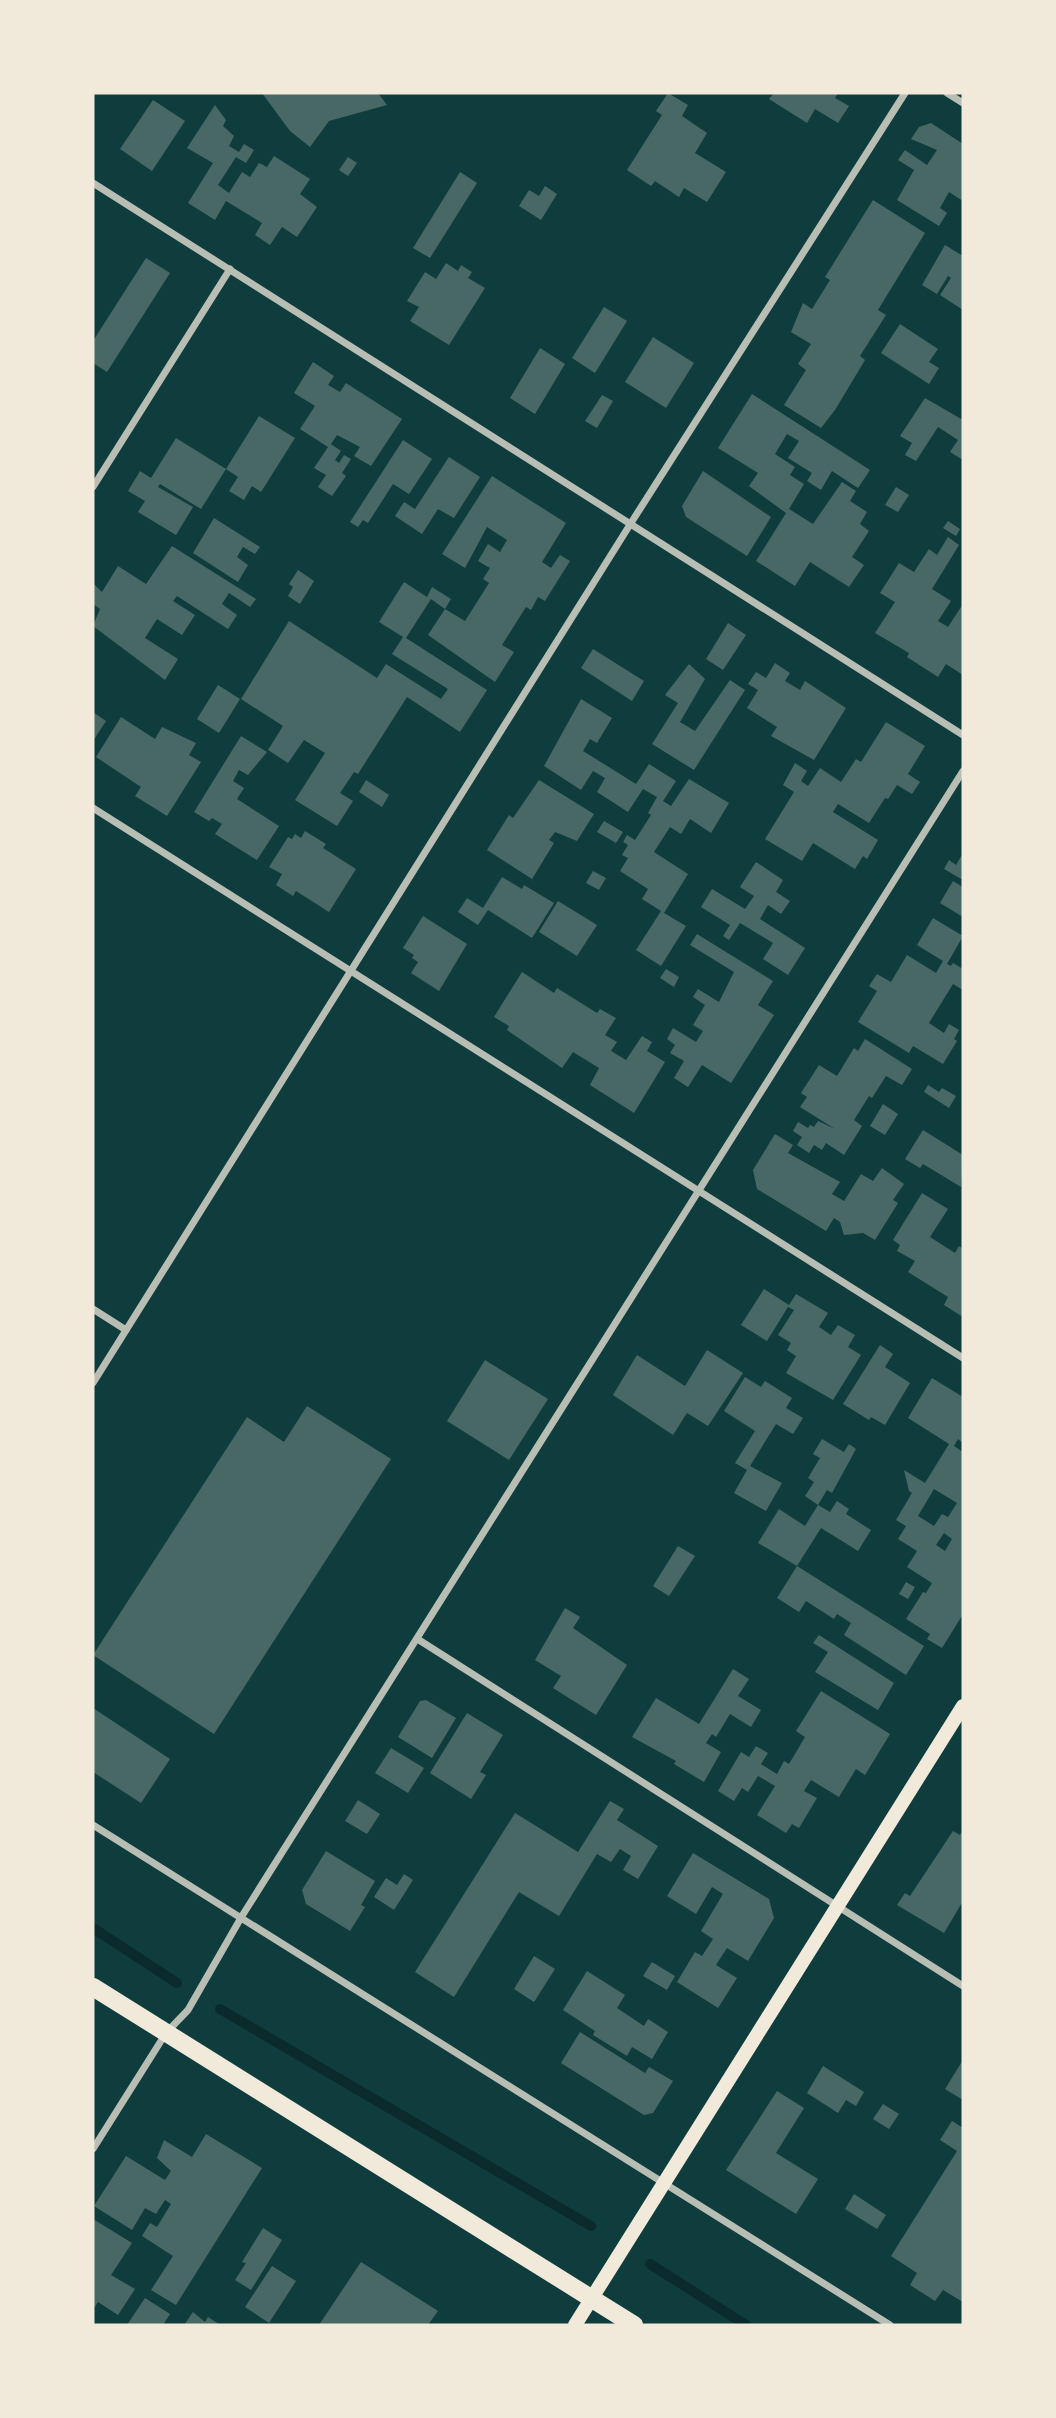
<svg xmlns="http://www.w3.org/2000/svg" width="1056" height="2418" font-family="Cabin,sans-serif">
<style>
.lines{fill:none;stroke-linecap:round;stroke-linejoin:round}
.stream{stroke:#0a2a2b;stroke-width:10}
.building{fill:#486865;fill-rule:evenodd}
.minor{stroke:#b8beb3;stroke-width:7}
.secondary{stroke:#f1e9da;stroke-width:14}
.primary{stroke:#f1e9da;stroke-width:18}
</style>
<rect width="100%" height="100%" fill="#0f3d3e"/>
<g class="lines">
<g class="stream">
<polyline points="93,1928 177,1983"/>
<polyline points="220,2009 591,2226"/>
<polyline points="650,2264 746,2325"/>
</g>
</g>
<g class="building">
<polygon points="262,93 378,93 387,105 329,121 310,147 290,131"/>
<polygon points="668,93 688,105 682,116 707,133 695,153 726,172 707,202 684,188 679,197 655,181 651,186 627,170 662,115 656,111"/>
<polygon points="774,93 838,93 835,98 849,106 838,123 815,109 807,123 769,99"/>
<polygon points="153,100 185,121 152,171 120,149"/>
<polygon points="215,105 226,120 223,126 234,136 229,146 239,152 244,144 254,150 246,163 236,157 218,185 229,193 242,172 250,177 259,163 267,167 274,156 310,179 300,194 317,207 297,237 282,227 270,245 255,235 262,223 226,201 215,220 188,203 213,163 187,148"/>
<polygon points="931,123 963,144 963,201 949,192 940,208 947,213 939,226 897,200 914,170 898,160 905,150 927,165 937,150 911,139 919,127"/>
<polygon points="348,157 357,163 348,176 339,170"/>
<polygon points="460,172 477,183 430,258 413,248"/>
<polygon points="545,186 557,194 541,220 519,206 529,190 539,196"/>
<polygon points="873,200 925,233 878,310 886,315 860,356 865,360 835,410 821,428 784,405 806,370 798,364 811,344 791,332 803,303 812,309 830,280 825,277"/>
<polygon points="945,245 963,256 963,310 940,295 951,278 948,276 937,294 922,285"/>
<polygon points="146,258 170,273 107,372 93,363 93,341"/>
<polygon points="446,263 458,271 461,265 472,272 468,278 485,288 449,345 410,321 419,307 407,301 425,272 436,279"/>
<polygon points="604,307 627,321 595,373 572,358"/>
<polygon points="900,324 938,349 929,362 939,368 929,384 881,353"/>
<polygon points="653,337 694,363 666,408 625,382"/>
<polygon points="540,348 565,364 535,414 510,398"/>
<polygon points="313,362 334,376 328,385 340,392 346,383 402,419 371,466 354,456 360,447 337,435 331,444 341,451 335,460 339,463 344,455 351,459 342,473 346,476 332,496 318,487 326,475 314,468 328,447 300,429 315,406 294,393"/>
<polygon points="752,394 870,470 858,488 832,471 821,490 807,481 812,473 788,458 799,441 787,434 775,454 795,467 790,475 804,484 789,509 813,524 842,482 856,491 850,501 867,512 860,524 869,531 852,557 864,565 849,587 810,562 795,586 756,561 786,513 749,486 758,473 718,448"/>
<polygon points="602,395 613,401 597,428 585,421"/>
<polygon points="925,398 963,420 963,460 950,452 958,440 938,427 916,461 905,455 912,443 900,436"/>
<polygon points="259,416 295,438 261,492 252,486 244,500 229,491 238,477 226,469"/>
<polygon points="176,438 226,469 201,509 160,484 158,487 193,507 176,535 138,512 145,501 128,491 140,471 151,478"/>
<polygon points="403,440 432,459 409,494 393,484 368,523 363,520 358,527 350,522"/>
<polygon points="449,457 480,477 454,518 438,509 422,534 395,516 404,502 415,509"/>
<polygon points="703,471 771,517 747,556 686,517 682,506"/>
<polygon points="492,476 566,523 542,562 551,568 560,555 570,561 545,601 538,597 531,610 526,607 502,645 514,652 495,682 428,635 445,609 465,621 489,583 483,579 490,568 478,561 488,544 500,552 507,540 487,527 465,568 442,554"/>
<polygon points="896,487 909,495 898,512 885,505"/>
<polygon points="214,518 260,547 255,554 243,547 237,557 248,565 238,582 193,553"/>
<polygon points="948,521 960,529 956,536 943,528"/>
<polygon points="948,537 959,545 932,589 951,601 938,621 948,627 963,604 963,675 946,664 938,677 907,657 909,653 875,633 895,602 880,593 899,563 914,572 929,549 937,555"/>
<polygon points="172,546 256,599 250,607 229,593 222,604 237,615 228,629 177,596 173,601 195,615 182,635 157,619 145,638 178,659 165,680 93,626 100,609 93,604 93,583 102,592 118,566 146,584"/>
<polygon points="298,570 314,581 300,604 288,596 293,587 289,584"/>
<polygon points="404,582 427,597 432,587 451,599 445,609 431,599 406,638 487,690 460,732 407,697 358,774 354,772 340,793 353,801 337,826 295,800 325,753 304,740 288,763 268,750 283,726 241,699 289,621 377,678 386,664 441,699 448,689 392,654 403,637 379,622"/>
<polygon points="728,623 746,635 723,670 706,659"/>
<polygon points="593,649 644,681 632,701 581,668"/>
<polygon points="775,663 790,673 785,681 800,690 805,681 846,708 814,760 771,736 777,727 747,708 758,690 748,684 756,672 766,678"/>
<polygon points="689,664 705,679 680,722 695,731 730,680 745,690 694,770 652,744 678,703 665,695"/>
<polygon points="218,685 240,699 219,733 197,719"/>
<polygon points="581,699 612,718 597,743 590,739 583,751 636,784 649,764 676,781 663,801 671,806 689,779 729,803 711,833 690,819 681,834 670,827 654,852 688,874 664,913 686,926 661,966 636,950 661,911 642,899 648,889 620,871 628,858 622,855 628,845 623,842 627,835 635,840 651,815 648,813 657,797 643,789 628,812 597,792 605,778 593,771 581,790 544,766"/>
<polygon points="93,712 106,721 93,741"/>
<polygon points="121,717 155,739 162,727 196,743 189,755 201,762 167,816 135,796 141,787 96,757"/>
<polygon points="886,722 925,746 908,774 920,782 912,794 897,785 888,799 885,798 869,823 838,804 833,812 878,840 867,859 863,856 855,869 813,843 802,861 765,839 794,792 783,785 795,763 807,771 801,781 808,786 820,768 841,782 856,759 861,762"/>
<polygon points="241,736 267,752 248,775 239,770 233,781 244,788 237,799 279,826 257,860 215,834 222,824 212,818 209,821 194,812"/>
<polygon points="366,780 389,795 382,807 359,792"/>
<polygon points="539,780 594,814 577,841 555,832 549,840 554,843 532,879 487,850 509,815 513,818"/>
<polygon points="604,821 623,832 616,843 597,832"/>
<polygon points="305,831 326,844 323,848 356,869 329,912 296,891 293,896 276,885 282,874 269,867 288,837 292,839 295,834 301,838"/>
<polygon points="963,853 963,880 944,869 949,860 956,865"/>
<polygon points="756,862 783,880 776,892 790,901 781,914 768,905 760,919 805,948 788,975 763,959 773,943 740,923 729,940 723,936 730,925 701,907 712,889 745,909 754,896 740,887"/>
<polygon points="593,871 606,878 599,890 586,883"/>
<polygon points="502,877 522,889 524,885 554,903 532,938 488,910 478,925 458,912 467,898 483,908"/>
<polygon points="953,881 963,887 963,917 940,903"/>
<polygon points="558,901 597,925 577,956 539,932"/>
<polygon points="423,916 467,944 439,991 411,973 418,962 412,958 414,955 403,948"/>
<polygon points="933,918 963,936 947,964 951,966 953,963 963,969 963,990 953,984 929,1023 944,1033 949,1024 959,1030 954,1039 957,1041 943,1064 913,1046 909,1053 858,1022 877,991 869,986 877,974 891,982 907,955 936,973 943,961 917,945"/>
<polygon points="697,934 773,981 758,1005 774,1015 731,1083 702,1065 688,1087 674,1078 684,1061 670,1053 675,1045 667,1039 673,1028 696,1042 703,1031 693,1025 705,1005 693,997 698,989 719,1002 734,972 690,945"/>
<polygon points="666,969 679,977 674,987 660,978"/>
<polygon points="522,972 554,993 557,988 597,1013 600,1009 616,1018 605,1035 617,1042 611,1051 626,1060 642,1036 652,1042 647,1051 665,1062 634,1113 590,1085 599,1068 573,1052 562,1068 507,1030 509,1026 494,1017"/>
<polygon points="865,1039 912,1069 902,1085 886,1076 872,1098 869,1096 854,1120 862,1126 844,1155 826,1143 822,1150 814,1145 809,1153 797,1145 802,1137 793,1131 798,1122 808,1128 810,1125 814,1127 818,1121 835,1129 800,1107 807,1097 801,1093 819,1065 837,1076 854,1048 858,1051"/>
<polygon points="928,1085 939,1092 942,1088 956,1096 949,1108 924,1092"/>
<polygon points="883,1104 898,1114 885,1135 870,1126"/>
<polygon points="923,1130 963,1155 961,1187 923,1164 920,1168 905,1159"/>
<polygon points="775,1134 793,1145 788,1153 840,1182 832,1194 844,1201 861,1174 873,1181 882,1168 904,1184 893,1200 898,1203 875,1240 863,1233 844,1235 840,1222 834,1218 826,1231 757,1189 753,1170"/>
<polygon points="922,1193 948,1209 930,1237 955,1253 959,1246 963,1249 963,1317 944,1305 948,1297 908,1272 915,1261 897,1251 900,1245 893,1240"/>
<polygon points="764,1289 789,1305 796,1294 828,1313 819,1327 831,1335 838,1325 855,1335 848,1347 861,1355 833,1400 786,1373 796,1356 787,1350 791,1343 778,1335 794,1310 788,1307 767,1341 741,1325"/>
<polygon points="880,1345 893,1354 885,1367 910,1383 885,1425 871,1417 869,1420 843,1404"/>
<polygon points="707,1350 743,1373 708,1426 687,1413 673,1435 613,1395 637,1355 685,1386"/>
<polygon points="485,1360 548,1399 509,1460 447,1421"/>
<polygon points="745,1377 761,1387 765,1381 792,1398 786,1408 803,1418 793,1434 776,1424 750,1466 782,1483 766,1511 734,1493 747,1470 735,1463 755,1431 724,1411"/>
<path d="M932,1378L963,1397V1443L958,1439L954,1446L963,1452V1614L942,1648L927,1639L930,1634L906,1619L923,1592L926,1593L932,1583L907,1567L917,1551L898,1539L906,1526L896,1520L912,1493L909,1491L904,1470L925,1483L949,1444L908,1418ZM934,1489L957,1503L948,1517L942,1514L934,1526L918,1516ZM944,1533L952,1539L945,1551L936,1545Z"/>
<polygon points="307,1406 391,1459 214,1734 93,1655 247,1417 284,1442"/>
<polygon points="822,1439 844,1452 849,1444 856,1449 832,1493 827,1490 818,1505 805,1496 814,1482 808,1478 820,1458 813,1454"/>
<polygon points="837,1501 849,1509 846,1514 871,1530 858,1551 821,1528 797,1566 758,1543 779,1509 805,1526 818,1505 830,1512"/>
<polygon points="678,1546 695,1556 669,1596 653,1586"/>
<polygon points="797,1566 924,1646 906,1675 844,1635 851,1623 837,1614 834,1619 806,1601 799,1612 777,1598"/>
<polygon points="906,1582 915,1587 908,1599 899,1594"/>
<polygon points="565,1608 580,1617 573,1628 627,1665 596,1715 553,1688 561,1676 535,1660"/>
<polygon points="819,1635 894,1683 878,1710 815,1672 828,1652 813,1643"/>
<polygon points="733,1669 749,1679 738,1696 761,1710 751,1727 730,1714 716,1737 712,1734 706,1743 721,1752 704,1782 674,1764 676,1761 632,1737 656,1698 699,1724"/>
<polygon points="821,1691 890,1734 865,1775 856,1769 839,1797 811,1780 804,1791 817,1798 799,1828 792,1824 786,1833 757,1815 775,1786 758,1776 748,1792 742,1788 734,1801 718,1791 741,1752 749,1757 756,1746 768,1753 761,1764 777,1774 784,1761 789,1764 805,1737 796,1731"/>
<polygon points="426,1700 456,1718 432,1758 398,1737 420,1701"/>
<polygon points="93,1708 170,1759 141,1803 93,1772"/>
<polygon points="467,1713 503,1735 480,1772 486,1775 471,1799 430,1773"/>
<polygon points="391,1748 424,1768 408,1793 375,1773"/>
<polygon points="358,1800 380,1814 367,1834 345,1821"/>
<polygon points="610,1801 624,1809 617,1820 658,1846 638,1879 623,1870 631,1856 620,1849 611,1862 597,1854 559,1916 519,1892 454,1997 415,1972 515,1813 578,1852"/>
<polygon points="963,1829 963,1901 944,1933 897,1905 905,1893 910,1896 953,1831 960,1835"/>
<polygon points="326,1851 375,1881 361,1905 365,1907 350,1931 306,1904 302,1890"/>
<polygon points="693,1853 769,1899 774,1918 748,1961 727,1948 716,1965 737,1978 718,2008 677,1982 695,1952 702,1956 713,1939 701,1931 723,1894 712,1887 696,1914 667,1896"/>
<polygon points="404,1874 413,1880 394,1910 374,1897 386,1878 397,1885"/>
<polygon points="534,1956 555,1969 534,2002 514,1989"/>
<polygon points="652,1962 675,1976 667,1990 643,1976"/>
<polygon points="587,1971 625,1995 617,2008 644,2026 648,2019 668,2032 652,2059 632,2047 627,2056 593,2035 595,2031 563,2010"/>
<polygon points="580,2032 645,2073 649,2067 673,2081 653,2113 644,2115 561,2063"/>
<polygon points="963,2060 963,2100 945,2089"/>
<polygon points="823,2066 864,2092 856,2106 846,2100 838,2113 807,2093"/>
<polygon points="777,2091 804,2108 776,2153 818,2179 796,2214 726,2170"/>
<polygon points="883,2104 899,2114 889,2129 873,2119"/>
<polygon points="952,2121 963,2128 963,2302 943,2290 935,2301 910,2285 917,2273 891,2256 957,2151 940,2140"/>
<polygon points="206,2134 262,2168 176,2305 151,2290 173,2256 142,2236 150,2223 157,2227 171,2204 165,2200 156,2214 145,2208 132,2230 94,2206 126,2156 165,2180 171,2171 157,2158 164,2140 192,2157"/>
<polygon points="854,2194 886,2215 877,2229 845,2209"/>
<polygon points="93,2219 132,2243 111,2275 135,2289 118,2315 98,2302 93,2310"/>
<polygon points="263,2228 282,2240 251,2290 235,2280 246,2263 242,2262"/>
<polygon points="361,2262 438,2311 428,2325 319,2325"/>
<polygon points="272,2266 296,2281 269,2323 245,2307"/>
<polygon points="145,2298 170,2314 163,2325 127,2325"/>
<polygon points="193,2312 205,2322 208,2317 220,2325 184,2325"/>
</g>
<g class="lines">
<g class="minor">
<polyline points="947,93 963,103"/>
<polyline points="93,183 963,735"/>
<polyline points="93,487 230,269"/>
<polyline points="93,808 963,1358"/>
<polyline points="93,1309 126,1330"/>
<polyline points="93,1383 631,523 905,93"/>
<polyline points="419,1640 963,1986"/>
<polyline points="93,1825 890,2325"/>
<polyline points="93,2149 166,2033 188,2010 242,1916 963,771"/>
</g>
<polyline class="secondary" points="575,2325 963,1706"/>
<polyline class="primary" points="93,1987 634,2325"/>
</g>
<rect width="1056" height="2418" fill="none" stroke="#f1e9da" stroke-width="189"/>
</svg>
